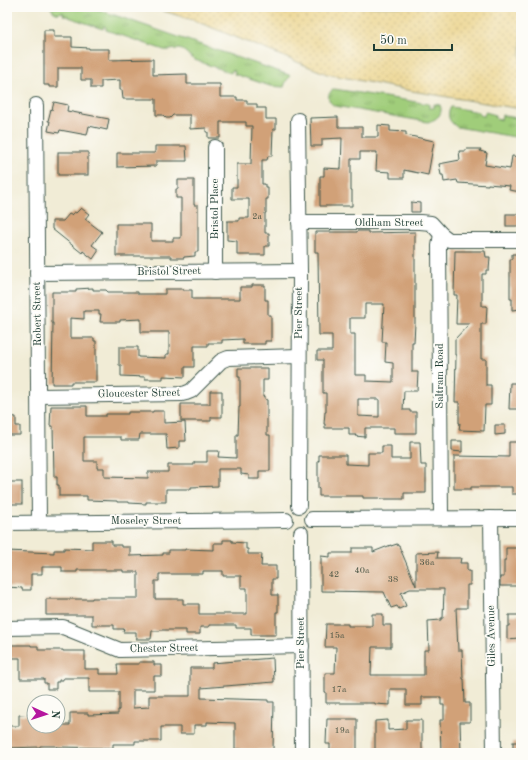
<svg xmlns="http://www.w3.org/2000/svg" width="528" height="760" font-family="'Old Standard TT',serif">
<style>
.grass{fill:url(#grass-tufts);stroke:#608557}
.sand{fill:url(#sand-dots);stroke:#868c69}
.building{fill:#d1a178;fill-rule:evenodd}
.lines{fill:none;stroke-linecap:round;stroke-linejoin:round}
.minor-casing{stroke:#3e574c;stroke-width:16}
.minor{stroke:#fff;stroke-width:14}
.labels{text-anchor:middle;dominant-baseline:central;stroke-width:3.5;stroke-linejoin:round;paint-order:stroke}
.number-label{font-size:9px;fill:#4c5645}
.street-label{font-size:11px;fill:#1f3d34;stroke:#fdfcf7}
</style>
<defs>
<pattern id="grass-tufts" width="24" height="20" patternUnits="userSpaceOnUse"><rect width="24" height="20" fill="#a0cd7a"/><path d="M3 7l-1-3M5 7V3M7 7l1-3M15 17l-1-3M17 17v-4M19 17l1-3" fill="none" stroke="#82a865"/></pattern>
<pattern id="sand-dots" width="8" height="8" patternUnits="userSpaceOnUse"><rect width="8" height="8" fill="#eeda9e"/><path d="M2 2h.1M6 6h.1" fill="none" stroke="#ccbc89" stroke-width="1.8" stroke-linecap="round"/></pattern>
</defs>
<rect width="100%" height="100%" fill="#fdfcf7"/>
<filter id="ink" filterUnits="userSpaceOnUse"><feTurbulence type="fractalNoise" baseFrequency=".025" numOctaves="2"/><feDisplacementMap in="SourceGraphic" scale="8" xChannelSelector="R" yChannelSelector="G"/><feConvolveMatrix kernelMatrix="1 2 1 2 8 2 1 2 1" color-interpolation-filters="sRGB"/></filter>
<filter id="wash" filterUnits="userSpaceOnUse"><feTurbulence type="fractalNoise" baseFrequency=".012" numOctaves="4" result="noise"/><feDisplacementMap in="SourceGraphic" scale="16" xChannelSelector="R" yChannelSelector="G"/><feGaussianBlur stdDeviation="0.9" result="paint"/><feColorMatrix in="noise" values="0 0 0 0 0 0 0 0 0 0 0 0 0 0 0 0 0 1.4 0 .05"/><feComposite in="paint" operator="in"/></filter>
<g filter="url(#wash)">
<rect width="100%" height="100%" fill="#f1ecd6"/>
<g class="grass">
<path d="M50,7H91L289,75L290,77L286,81L284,87L270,86L234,74L235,71L232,70L231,73L195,60C189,57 185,49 178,49C173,49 169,51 164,50L106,30V27L104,26L103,29L63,15L64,13L60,12L59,14L54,12Z"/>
<path d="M334,89L429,104V108H434V104L440,105C444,114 436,120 428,122L335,106C327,102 326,94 334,89Z"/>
<path d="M451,107L479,112V115L484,116L485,112L496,115V119L501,120L502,115L521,119V138L457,127C449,122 446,115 451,107Z"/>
</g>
<polygon class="sand" points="150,7 521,7 521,109 412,91 327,74 193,20"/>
<g id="blocks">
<g class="building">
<polygon points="44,30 54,30 54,37 72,37 72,47 89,48 89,49 109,49 109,60 153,59 153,75 187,74 187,84 220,84 220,97 237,97 237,100 247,100 247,104 257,104 257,108 266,108 266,119 276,119 276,129 273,129 272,156 268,156 267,160 262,160 262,184 265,184 265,187 268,187 268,199 266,199 266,213 265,213 265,233 269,233 269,246 265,246 265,255 237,255 237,241 227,240 227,221 239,221 239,218 249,218 249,199 232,199 232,187 237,187 237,164 251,164 252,126 246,126 246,122 220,122 220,138 208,138 208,132 206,132 206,128 190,129 190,115 173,115 170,118 166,118 163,115 156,115 156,99 123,99 122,90 120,90 120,80 101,81 101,88 91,88 91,80 81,80 81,68 58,68 58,87 49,87 49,85 44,85"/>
<polygon points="54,102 68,105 67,111 109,119 107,130 89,126 87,135 60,130 59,133 48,131 50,121 48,121 51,109 52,110"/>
<polygon points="338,117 338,127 362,127 362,137 378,137 378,125 390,126 390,131 406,132 406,135 434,141 428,175 404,170 404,178 390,178 390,172 376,171 377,152 360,152 360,159 351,159 351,190 352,190 352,206 320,206 320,176 324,176 324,168 341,169 342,138 322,139 322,146 311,146 310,118"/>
<polygon points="155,146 186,146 187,161 156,161 156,166 117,167 117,153 155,153"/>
<polygon points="466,149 481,149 480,151 487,153 485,165 510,169 512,156 521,157 521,192 509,190 510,186 488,184 488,185 458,183 457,180 444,182 443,175 441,175 439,164 460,160 459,151 466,151"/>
<rect x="58" y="152" width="30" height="23"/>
<polygon points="178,180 194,180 194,205 198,205 198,252 195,252 195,256 184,257 184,258 171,258 171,256 116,256 116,224 151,224 151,241 173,241 173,238 181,238 181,198 176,198 176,189 178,189"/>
<polygon points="411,202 420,203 420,212 411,212"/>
<polygon points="81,208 89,214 85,219 102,232 92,245 99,250 93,259 83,251 82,253 52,229 52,221 63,221 69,214 71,215 74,212 76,213"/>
<rect x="506" y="214" width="15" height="12"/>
<path d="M357,231H368V233L415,232V323L414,342H412V372H418L417,391H404L403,410H410V412H416V433H394V428H365V437L355,436L356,435H349V428H325V424H324L325,412H326V393H323V360H317V351H332V335H319L318,252H315V232H357ZM365,304H384L382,342H386L385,362L393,363V382L366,381V375H355V334H350V318H365ZM358,399H379V417L358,416Z"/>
<polygon points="455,251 485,251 486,257 490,257 489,270 486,270 486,274 482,274 482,306 487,306 486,324 481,324 481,359 486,359 486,385 491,385 491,405 485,405 484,431 459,430 460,423 459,423 459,402 455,402 456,355 455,355 455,339 469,324 456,324 457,295 454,295"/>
<polygon points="512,254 521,254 521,309 512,310 512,299 510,299 510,259 512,259"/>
<polygon points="252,285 265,285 265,300 268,300 268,315 271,315 271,341 265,341 265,344 243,344 243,339 222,340 222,343 208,343 208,346 194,346 194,367 185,367 185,377 163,376 163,379 145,379 145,377 121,376 121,365 119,365 119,347 138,347 138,357 166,358 166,354 169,354 169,332 141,332 141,319 120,320 120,322 100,322 101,314 99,314 99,311 84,311 84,319 70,318 70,338 94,338 94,341 96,341 96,382 71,382 71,384 52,384 53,323 52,323 52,292 76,292 76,289 93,288 93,290 106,290 108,292 138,292 138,294 165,294 165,289 183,289 183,290 192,290 192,299 240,299 240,287 252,287"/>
<polygon points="238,368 268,368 268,380 263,380 263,397 265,396 265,399 267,400 267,435 270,435 270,471 259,471 259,479 249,479 249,475 241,474 241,469 218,469 218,486 191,487 191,489 166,489 166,502 146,502 146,504 129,503 129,502 117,502 117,501 87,500 87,496 59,496 59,485 57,485 57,477 54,477 53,426 50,426 51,406 87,406 87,416 106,416 106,414 128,414 128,412 153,412 153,411 164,411 164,423 185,422 186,441 179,441 179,448 167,449 166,434 140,434 139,440 121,440 121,437 84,437 84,461 97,461 97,468 104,468 104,477 148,478 148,472 168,472 168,465 194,465 194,462 207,462 207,451 219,451 218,457 236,458 236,435 238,435 239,407 240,407 240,377 238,377"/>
<polygon points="510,383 519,383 519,400 521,400 521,409 509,409"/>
<polygon points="210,391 222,391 222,417 211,417 211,421 181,421 181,404 210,404"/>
<polygon points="7,416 16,417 16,426 20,426 20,435 7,435"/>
<polygon points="495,425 505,425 505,434 495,435"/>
<polygon points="452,441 462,441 462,452 452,451"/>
<polygon points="410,442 420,442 421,465 426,465 426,493 404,493 404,499 380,499 380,498 363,498 363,496 319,496 319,488 318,489 318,460 319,461 319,455 346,455 346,464 368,465 368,453 382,453 382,446 391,446 391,459 410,459"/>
<polygon points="509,442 518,442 519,465 521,465 521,494 512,494 512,487 471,487 471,489 454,489 454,456 509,457"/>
<rect x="7" y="482" width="15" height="22"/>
<path d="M223,540H232V542L246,543V549H248V554H262L261,566H276V579H272V595H278V612H276V635H251V628H236V625H209V627H200V634H186V630H160V631H152L151,639H136V632H123L124,629H114V625H92V615H46V599H92V598H138V572H123V570H77V572H62V567H42V574H31V590H22V588L7,587V551L54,553V550H64V548L92,549V541H112V545H121V547H130V556L163,555V553H169V550H185V549L214,550V543H223ZM203,571H223V576H241V588H247V614H199V604H183V599H155V581H159V574H203Z"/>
<polygon points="397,544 398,546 399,546 416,586 416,553 438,552 437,558 461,558 460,563 467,563 467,571 470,571 470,585 467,585 467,608 456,608 458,650 462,650 463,679 464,679 465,703 470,703 470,722 460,722 461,753 441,753 440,720 444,720 444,705 441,705 441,697 422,697 422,705 406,705 406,689 390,689 390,705 375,704 375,703 326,703 326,692 325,692 325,673 335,673 336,647 325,647 326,624 348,624 348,626 372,626 372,614 383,614 383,625 391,625 391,647 372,647 371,675 424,675 424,650 429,650 428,621 441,620 441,618 443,618 444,589 410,589 401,593 406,606 399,609 397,606 391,608 384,592 321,591 321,556 330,557 330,553 352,553 352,548 373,548 373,552 391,545 391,546"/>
<polygon points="506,548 521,548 521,586 500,586 500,577 504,577 504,560 506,560"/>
<polygon points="509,615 521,615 521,635 519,635 519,638 507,639 507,626 509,626"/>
<polygon points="7,645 31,645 31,646 38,646 38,650 63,650 63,651 85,651 85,669 99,669 99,674 118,674 117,664 139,664 139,662 154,662 154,665 162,665 162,676 154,676 154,690 133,690 133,708 149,707 149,696 190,696 190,668 212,668 212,663 273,658 274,682 201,688 201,698 268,700 268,702 274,702 273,750 235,749 235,723 207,722 207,725 194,725 194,734 180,734 180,727 161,727 161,741 135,741 135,744 113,744 113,748 57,747 56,746 40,746 40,747 7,748 7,726 19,726 19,715 34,714 34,726 58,726 58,725 70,725 70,713 88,713 88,715 118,714 118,710 119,710 119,692 89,692 89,678 63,678 63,680 59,680 59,682 56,682 56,689 47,689 47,683 44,683 44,679 20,679 20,658 7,658"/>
<polygon points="327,719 357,719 357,753 330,753 330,744 326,744"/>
<polygon points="388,720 388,730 406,729 406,720 422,720 422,753 375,753 375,721"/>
<rect x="513" y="742" width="8" height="11"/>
</g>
</g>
</g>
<g filter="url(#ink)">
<use href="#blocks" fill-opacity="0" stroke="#3e574c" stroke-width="1"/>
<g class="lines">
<defs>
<g id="minor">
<polyline points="36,105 39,522"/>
<polyline points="298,120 300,271 299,506"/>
<polyline points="299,222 420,222 431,223 441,234 449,240 521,240"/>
<polyline points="441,234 439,246 441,518"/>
<polyline points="215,272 215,147"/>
<polyline points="37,273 300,271"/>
<polyline points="38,396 182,394 186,393 191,391 221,361 228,358 299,356"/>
<polyline points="491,518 494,753"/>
<polyline points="312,519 521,518"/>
<polyline points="7,523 286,520"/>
<polyline points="301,533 302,753"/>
<polyline points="7,628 63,627 120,650 302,646"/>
</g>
</defs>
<use href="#minor" class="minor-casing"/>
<use href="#minor" class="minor"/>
</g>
</g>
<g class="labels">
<g class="number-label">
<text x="257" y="216">2a</text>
<text x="427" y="562">36a</text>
<text x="362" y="570">40a</text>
<text x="334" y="574">42</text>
<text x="393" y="579">38</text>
<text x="337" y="635">15a</text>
<text x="339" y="689">17a</text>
<text x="342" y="730">19a</text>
</g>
<g class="street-label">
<text transform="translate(215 209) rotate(-90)">Bristol Place</text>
<text x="389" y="223">Oldham Street</text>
<text transform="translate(169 272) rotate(-1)">Bristol Street</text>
<text transform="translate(299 313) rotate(-90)">Pier Street</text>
<text transform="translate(38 314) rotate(-91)">Robert Street</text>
<text transform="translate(440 376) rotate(-90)">Saltram Road</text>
<text transform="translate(139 394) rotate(-1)">Gloucester Street</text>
<text x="146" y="521">Moseley Street</text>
<text transform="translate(492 636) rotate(-91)">Giles Avenue</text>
<text transform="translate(301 643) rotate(-90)">Pier Street</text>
<text transform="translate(164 649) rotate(-1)">Chester Street</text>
</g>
</g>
<rect width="528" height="760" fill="none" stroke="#fdfcf7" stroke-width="24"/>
<g transform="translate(46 714) rotate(93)"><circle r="19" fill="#fdfcf7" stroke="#a4b0a9"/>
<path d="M0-3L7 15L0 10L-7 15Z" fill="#b5179e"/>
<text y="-6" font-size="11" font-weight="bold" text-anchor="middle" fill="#1f3d34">N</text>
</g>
<path d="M374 44v6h78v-6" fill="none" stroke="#1f3d34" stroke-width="2"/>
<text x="380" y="44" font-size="12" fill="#1f3d34" stroke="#fdfcf7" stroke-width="3" paint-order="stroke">50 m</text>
</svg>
